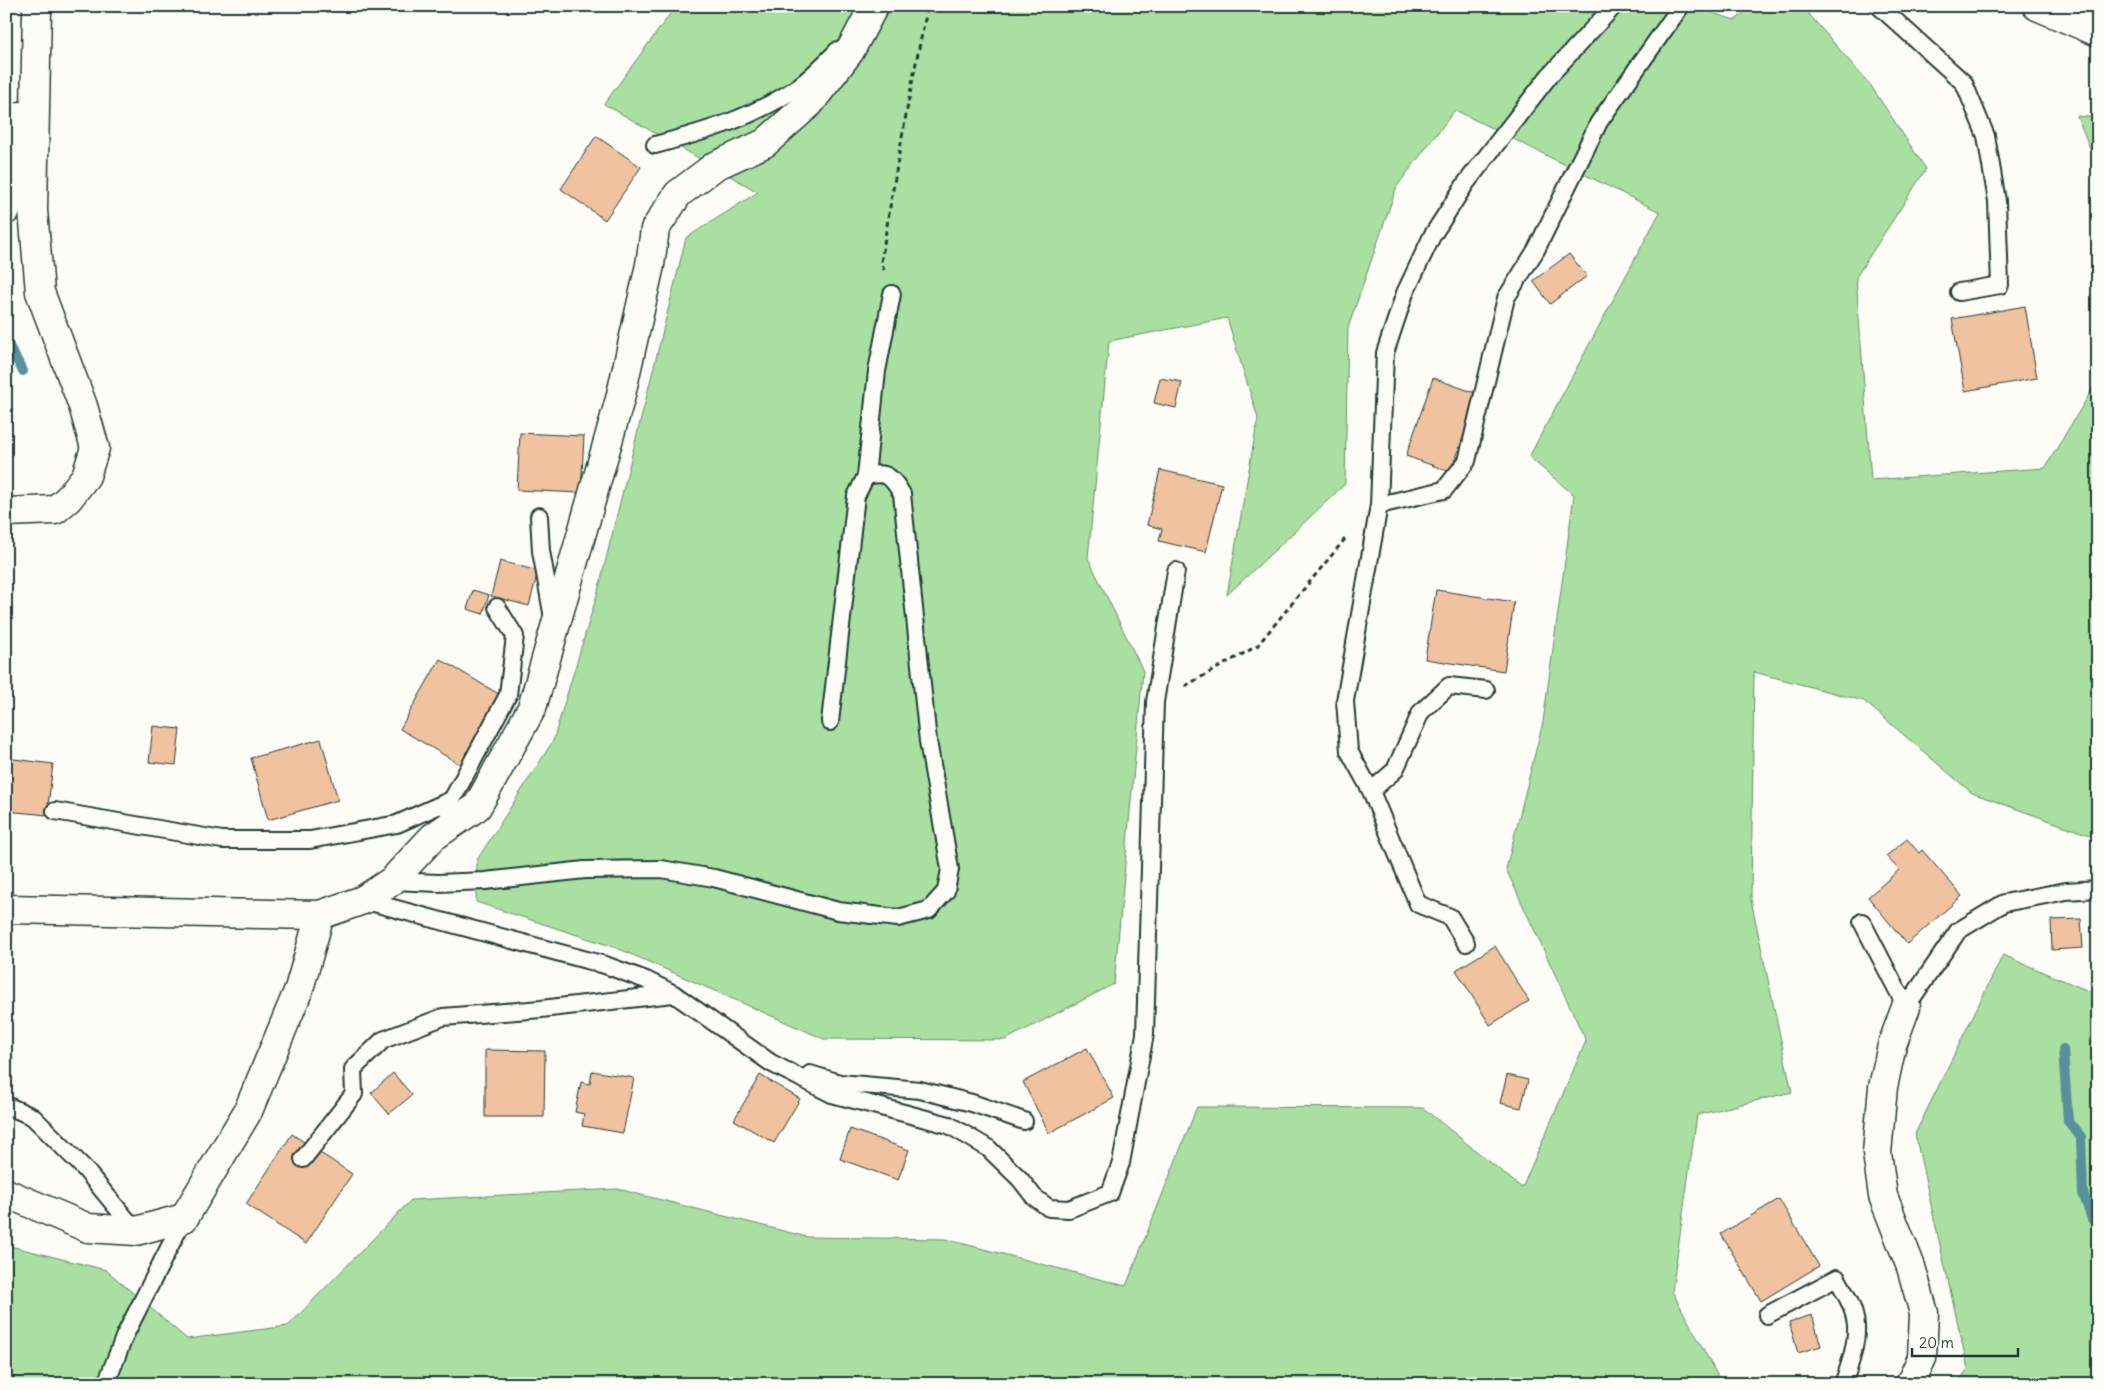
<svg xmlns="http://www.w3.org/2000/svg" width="2104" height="1390" font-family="Delius,sans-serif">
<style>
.green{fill:#aadfa2;stroke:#648e6b}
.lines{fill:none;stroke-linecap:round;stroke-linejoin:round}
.stream{stroke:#59909b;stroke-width:10}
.building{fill:#f0c29f;stroke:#1f3d34}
.service-casing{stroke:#1f3d34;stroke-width:20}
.minor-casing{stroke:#1f3d34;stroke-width:31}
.tertiary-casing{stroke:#1f3d34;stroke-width:31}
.path{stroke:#1f3d34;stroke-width:3;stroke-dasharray:5 4;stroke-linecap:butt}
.service{stroke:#fdfcf7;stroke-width:16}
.minor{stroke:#fdfcf7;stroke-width:28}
.tertiary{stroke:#fdfcf7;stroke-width:28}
</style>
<rect width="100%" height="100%" fill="#fdfcf7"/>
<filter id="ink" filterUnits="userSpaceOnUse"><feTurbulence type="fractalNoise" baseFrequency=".02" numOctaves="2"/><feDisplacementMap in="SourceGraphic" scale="10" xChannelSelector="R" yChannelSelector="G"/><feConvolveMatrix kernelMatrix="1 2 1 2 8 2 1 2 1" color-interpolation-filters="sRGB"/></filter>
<g filter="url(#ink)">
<g class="green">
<polygon points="676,6 1690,6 1735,20 1754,6 1802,6 1871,86 1926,169 1856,277 1871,480 2045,468 2098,380 2098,838 1972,793 1864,701 1754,672 1751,900 1792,1092 1697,1115 1672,1291 1722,1384 6,1384 6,1245 106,1270 187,1339 288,1326 411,1200 618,1189 807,1237 945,1239 1126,1286 1197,1107 1423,1108 1522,1188 1586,1041 1506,869 1543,722 1574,495 1529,457 1660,212 1455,110 1397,186 1348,328 1345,484 1227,595 1258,418 1227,318 1109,341 1088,558 1143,671 1114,984 1005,1040 824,1039 617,948 476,902 477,860 553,741 597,595 686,238 758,192 604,104"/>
<polygon points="2077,116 2098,118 2098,168"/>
<polygon points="2003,955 2098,995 2098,1384 1957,1384 1968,1369 1915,1134"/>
</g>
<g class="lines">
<g class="stream">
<polyline points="6,341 23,371"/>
<polyline points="2063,1049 2068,1121 2081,1137 2083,1193 2092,1219 2098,1226"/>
</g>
</g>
<g class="building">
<polygon points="596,136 641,167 605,220 561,189"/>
<polygon points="1569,254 1587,276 1550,304 1533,281"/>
<polygon points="2025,306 2037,378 1965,391 1952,319"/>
<polygon points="1160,378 1182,382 1176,408 1154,403"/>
<polygon points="1433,378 1478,394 1451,472 1406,456"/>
<polygon points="520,433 584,436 581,493 517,490"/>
<polygon points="1160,470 1222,484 1206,552 1159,541 1162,529 1147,525"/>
<polygon points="500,561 538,571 529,606 491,596"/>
<polygon points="473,590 489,595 483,614 467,609"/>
<polygon points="1436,590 1514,602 1504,671 1425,659"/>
<polygon points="440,659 502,696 461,765 400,729"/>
<polygon points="153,726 180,729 176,765 149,762"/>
<polygon points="321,739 338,800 268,820 251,758"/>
<polygon points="6,758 53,764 47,815 6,811"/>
<polygon points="1907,839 1919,853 1922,850 1962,896 1907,944 1868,897 1899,870 1886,856"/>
<polygon points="2081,919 2083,948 2052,950 2051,920"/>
<polygon points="1495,946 1529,1001 1490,1025 1456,970"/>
<polygon points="1087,1048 1114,1098 1049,1133 1023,1082"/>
<polygon points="485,1050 545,1051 544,1117 485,1117"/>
<polygon points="592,1071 634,1078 623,1133 582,1126 584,1114 575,1112 581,1082 590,1084"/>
<polygon points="393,1073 412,1095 389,1114 371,1093"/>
<polygon points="760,1075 800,1099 774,1143 734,1120"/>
<polygon points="1507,1075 1528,1080 1521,1108 1500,1103"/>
<polygon points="850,1129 909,1150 898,1180 840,1159"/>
<polygon points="292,1134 352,1174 306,1244 246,1204"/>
<polygon points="1779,1199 1819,1266 1761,1301 1721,1234"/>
<polygon points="1812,1315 1821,1346 1798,1353 1789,1322"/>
</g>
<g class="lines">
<defs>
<g id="service">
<polyline points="1879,6 1964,83 1986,136 1997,201 2000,285 1959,292"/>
<path d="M655,145C704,132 756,117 799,86C813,76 826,62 838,50"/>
<polyline points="866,476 877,371 892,294"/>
<polyline points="1379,505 1444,490 1467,461 1506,298 1536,250 1599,122 1681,6"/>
<polyline points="539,516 541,551 553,618"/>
<polyline points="1371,791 1395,770 1421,712 1449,686 1486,690"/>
<polyline points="447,809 508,695 515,636 497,607"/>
<polyline points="55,811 222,840 310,840 397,824 451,800"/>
<path d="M392,881L438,883L485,881L585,870L661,869L714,878L838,911L898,918L929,910L946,891L950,869L928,741L902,494C891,476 887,471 866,476L856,496L830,722"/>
<polyline points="363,900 605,965 646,980 674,994 771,1063 832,1094 949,1125 988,1148 1020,1179 1034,1197 1049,1208 1069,1209 1110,1193 1121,1163 1145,1034 1155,702 1176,571"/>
<polyline points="1862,922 1906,1007 1958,931 2004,903 2066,891 2098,889"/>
<polyline points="1466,943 1450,917 1418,904 1371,791 1349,751 1345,701 1379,505 1385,353 1405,293 1432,236 1466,183 1549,76 1614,6"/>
<polyline points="810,1074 840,1083 920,1090 972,1103 1024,1121"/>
<polyline points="6,1105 33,1117 84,1168 136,1231"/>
<polyline points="303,1159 354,1094 353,1069 383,1040 443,1017 541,1009 673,994"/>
<path d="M1767,1315L1837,1278C1845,1293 1855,1309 1856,1326C1857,1343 1849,1368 1843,1384"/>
<polyline points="106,1384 125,1335 184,1218"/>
</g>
<g id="minor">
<polyline points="6,210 20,116"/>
<polyline points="6,512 55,510 68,499 86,476 95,448 83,406 40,292 33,210 37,9"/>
<polyline points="1906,1007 1892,1045 1883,1087 1877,1153 1883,1196 1911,1267 1924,1313 1922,1358 1910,1384"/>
<polyline points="6,1193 88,1228 136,1231 184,1218 248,1111 299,989 320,915"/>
</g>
<g id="tertiary">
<polyline points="2037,6 2098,32"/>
<polyline points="6,909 320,915 363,900 392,881 433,837 477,807 532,708 620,399 650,265 655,229 678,194 715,166 765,143 810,103 850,51 874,6"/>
</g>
</defs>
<use href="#service" class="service-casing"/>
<use href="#minor" class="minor-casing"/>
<use href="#tertiary" class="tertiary-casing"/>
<g class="path">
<path d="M884,270L881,262C895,176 909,91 928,6"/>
<polyline points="1185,686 1257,646 1345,539"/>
</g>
<use href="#service" class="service"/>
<use href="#minor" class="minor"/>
<use href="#tertiary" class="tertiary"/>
</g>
</g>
<rect width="2104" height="1390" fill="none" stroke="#fdfcf7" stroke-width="25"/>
<rect x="12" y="12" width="2079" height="1365" fill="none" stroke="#1f3d34" stroke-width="2" filter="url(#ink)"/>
<path d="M1912 1348v8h106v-8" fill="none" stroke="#1f3d34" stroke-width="2.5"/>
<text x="1919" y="1348" font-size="15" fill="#1f3d34" stroke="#fdfcf7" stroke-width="4" paint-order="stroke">20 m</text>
</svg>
